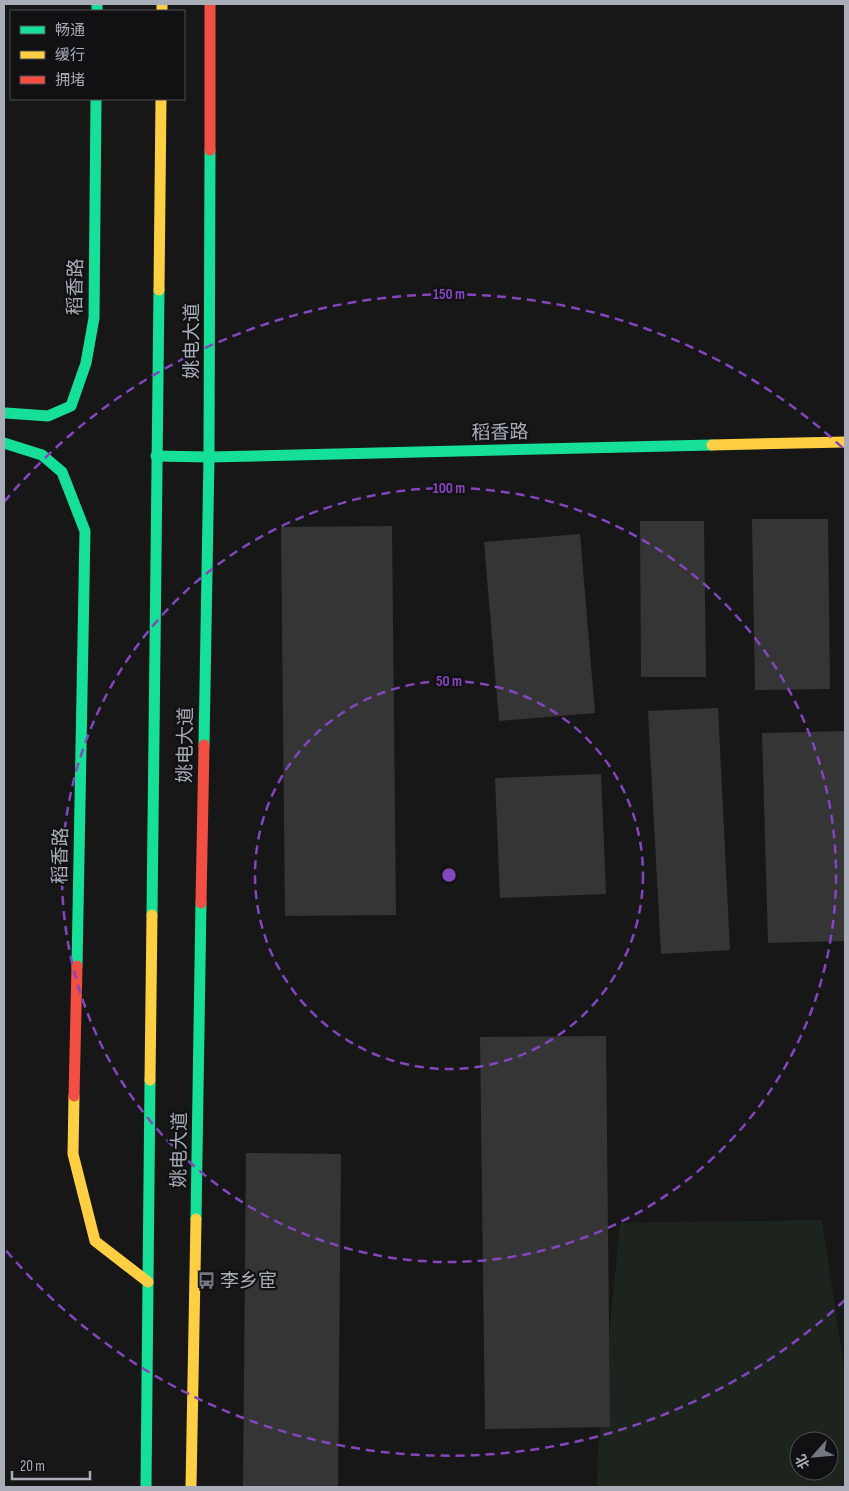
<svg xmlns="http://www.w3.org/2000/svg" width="849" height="1491" font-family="'Sofia Sans Condensed','Noto Sans SC',sans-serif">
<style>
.green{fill:#1d241e;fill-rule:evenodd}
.building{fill:#353536}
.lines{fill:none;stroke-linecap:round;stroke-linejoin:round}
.fast{stroke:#16e098;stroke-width:11}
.slow{stroke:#ffcf43;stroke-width:11}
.jam{stroke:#f24e42;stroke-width:11}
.ring{fill:none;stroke:#8446be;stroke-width:2.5;stroke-dasharray:9 6}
.labels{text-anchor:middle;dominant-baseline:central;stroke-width:4.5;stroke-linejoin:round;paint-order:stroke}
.street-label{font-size:19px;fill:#a8adb8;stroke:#111113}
.poi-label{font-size:19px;fill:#a8adb8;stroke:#111113;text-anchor:start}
.centre{fill:#8446be;stroke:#111113;stroke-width:2.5}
.ring-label{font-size:15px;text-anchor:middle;font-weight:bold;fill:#8446be;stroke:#111113;stroke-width:4.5;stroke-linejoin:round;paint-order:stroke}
</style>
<rect width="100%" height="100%" fill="#171717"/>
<path class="green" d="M822,1220L845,1376V1487H597L598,1450L620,1223ZM799,1441H829V1471H799Z"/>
<g class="building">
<polygon points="752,519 828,519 830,689 755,690"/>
<polygon points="640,521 704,521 706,677 641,677"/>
<polygon points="392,526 396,915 285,916 281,527"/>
<polygon points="580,534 595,713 499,721 484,542"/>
<polygon points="718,708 730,950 661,954 648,711"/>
<polygon points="845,731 845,941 768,943 762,733"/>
<polygon points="601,774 606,894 500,898 495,778"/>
<polygon points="606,1036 610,1427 485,1429 480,1037"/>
<polygon points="246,1153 341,1154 338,1487 243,1487"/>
</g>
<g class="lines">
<g class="fast">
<polyline points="97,4 97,11"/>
<polyline points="6,413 48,416 71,406 86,363 94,318 96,99"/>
<polyline points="4,443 42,455 62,472 85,531 77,966"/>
<polyline points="156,456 209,457 712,445"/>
<polyline points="204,745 209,457 210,150"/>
<polyline points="152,915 159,290"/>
<polyline points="196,1219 201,903"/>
<polyline points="146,1487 150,1080"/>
</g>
<g class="slow">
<polyline points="162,4 162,11"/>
<polyline points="159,290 161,99"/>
<polyline points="712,445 845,442"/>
<polyline points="150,1080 152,915"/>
<polyline points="74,1096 73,1154 95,1241 148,1282"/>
<polyline points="191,1487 196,1219"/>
</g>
<g class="jam">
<polyline points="210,150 210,4"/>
<polyline points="201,903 204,745"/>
<polyline points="74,1096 77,966"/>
</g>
</g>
<g class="ring">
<circle cx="449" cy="875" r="194"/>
<circle cx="449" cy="875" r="387"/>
<path d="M845 1300A581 581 0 0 1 4 1248M4 502A581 581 0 0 1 845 450"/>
</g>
<defs>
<symbol id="bus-bare" viewBox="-9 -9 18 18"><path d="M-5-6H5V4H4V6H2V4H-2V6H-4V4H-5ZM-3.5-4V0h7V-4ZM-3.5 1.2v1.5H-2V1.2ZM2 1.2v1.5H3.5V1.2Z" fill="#757880" stroke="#111113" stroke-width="2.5" paint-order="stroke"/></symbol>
</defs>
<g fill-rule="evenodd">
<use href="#bus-bare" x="194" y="1268" width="25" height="25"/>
</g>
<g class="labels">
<g class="street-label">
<text transform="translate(76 287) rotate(-89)">稻香路</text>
<text transform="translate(192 341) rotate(-90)">姚电大道</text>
<text transform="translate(500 433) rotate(-1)">稻香路</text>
<text transform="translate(186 745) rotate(-89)">姚电大道</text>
<text transform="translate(61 856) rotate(-89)">稻香路</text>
<text transform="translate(180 1150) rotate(-89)">姚电大道</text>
</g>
<g class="poi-label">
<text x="220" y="1281">李乡宦</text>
</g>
</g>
<circle cx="449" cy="875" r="8" class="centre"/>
<g class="ring-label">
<text x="449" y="299">150 m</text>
<text x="449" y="493">100 m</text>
<text x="449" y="686">50 m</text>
</g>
<rect width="849" height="1491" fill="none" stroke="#a8adb8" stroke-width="10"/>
<rect x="10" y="10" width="175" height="90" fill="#111113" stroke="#4d4f55"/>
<rect x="20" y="26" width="25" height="8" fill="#16e098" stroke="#4d4f55"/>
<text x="55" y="35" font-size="15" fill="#a8adb8">畅通</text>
<rect x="20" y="51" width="25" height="8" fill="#ffcf43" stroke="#4d4f55"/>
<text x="55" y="60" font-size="15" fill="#a8adb8">缓行</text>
<rect x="20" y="76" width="25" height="8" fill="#f24e42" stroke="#4d4f55"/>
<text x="55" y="85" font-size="15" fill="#a8adb8">拥堵</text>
<g transform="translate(814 1456) rotate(243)"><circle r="24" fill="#111113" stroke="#4d4f55"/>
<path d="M0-4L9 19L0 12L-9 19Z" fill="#757880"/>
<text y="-8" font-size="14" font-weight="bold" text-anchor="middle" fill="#a8adb8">北</text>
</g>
<path d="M12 1471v8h78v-8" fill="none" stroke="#a8adb8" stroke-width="2.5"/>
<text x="20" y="1471" font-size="15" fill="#a8adb8" stroke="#111113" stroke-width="4" paint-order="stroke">20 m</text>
</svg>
